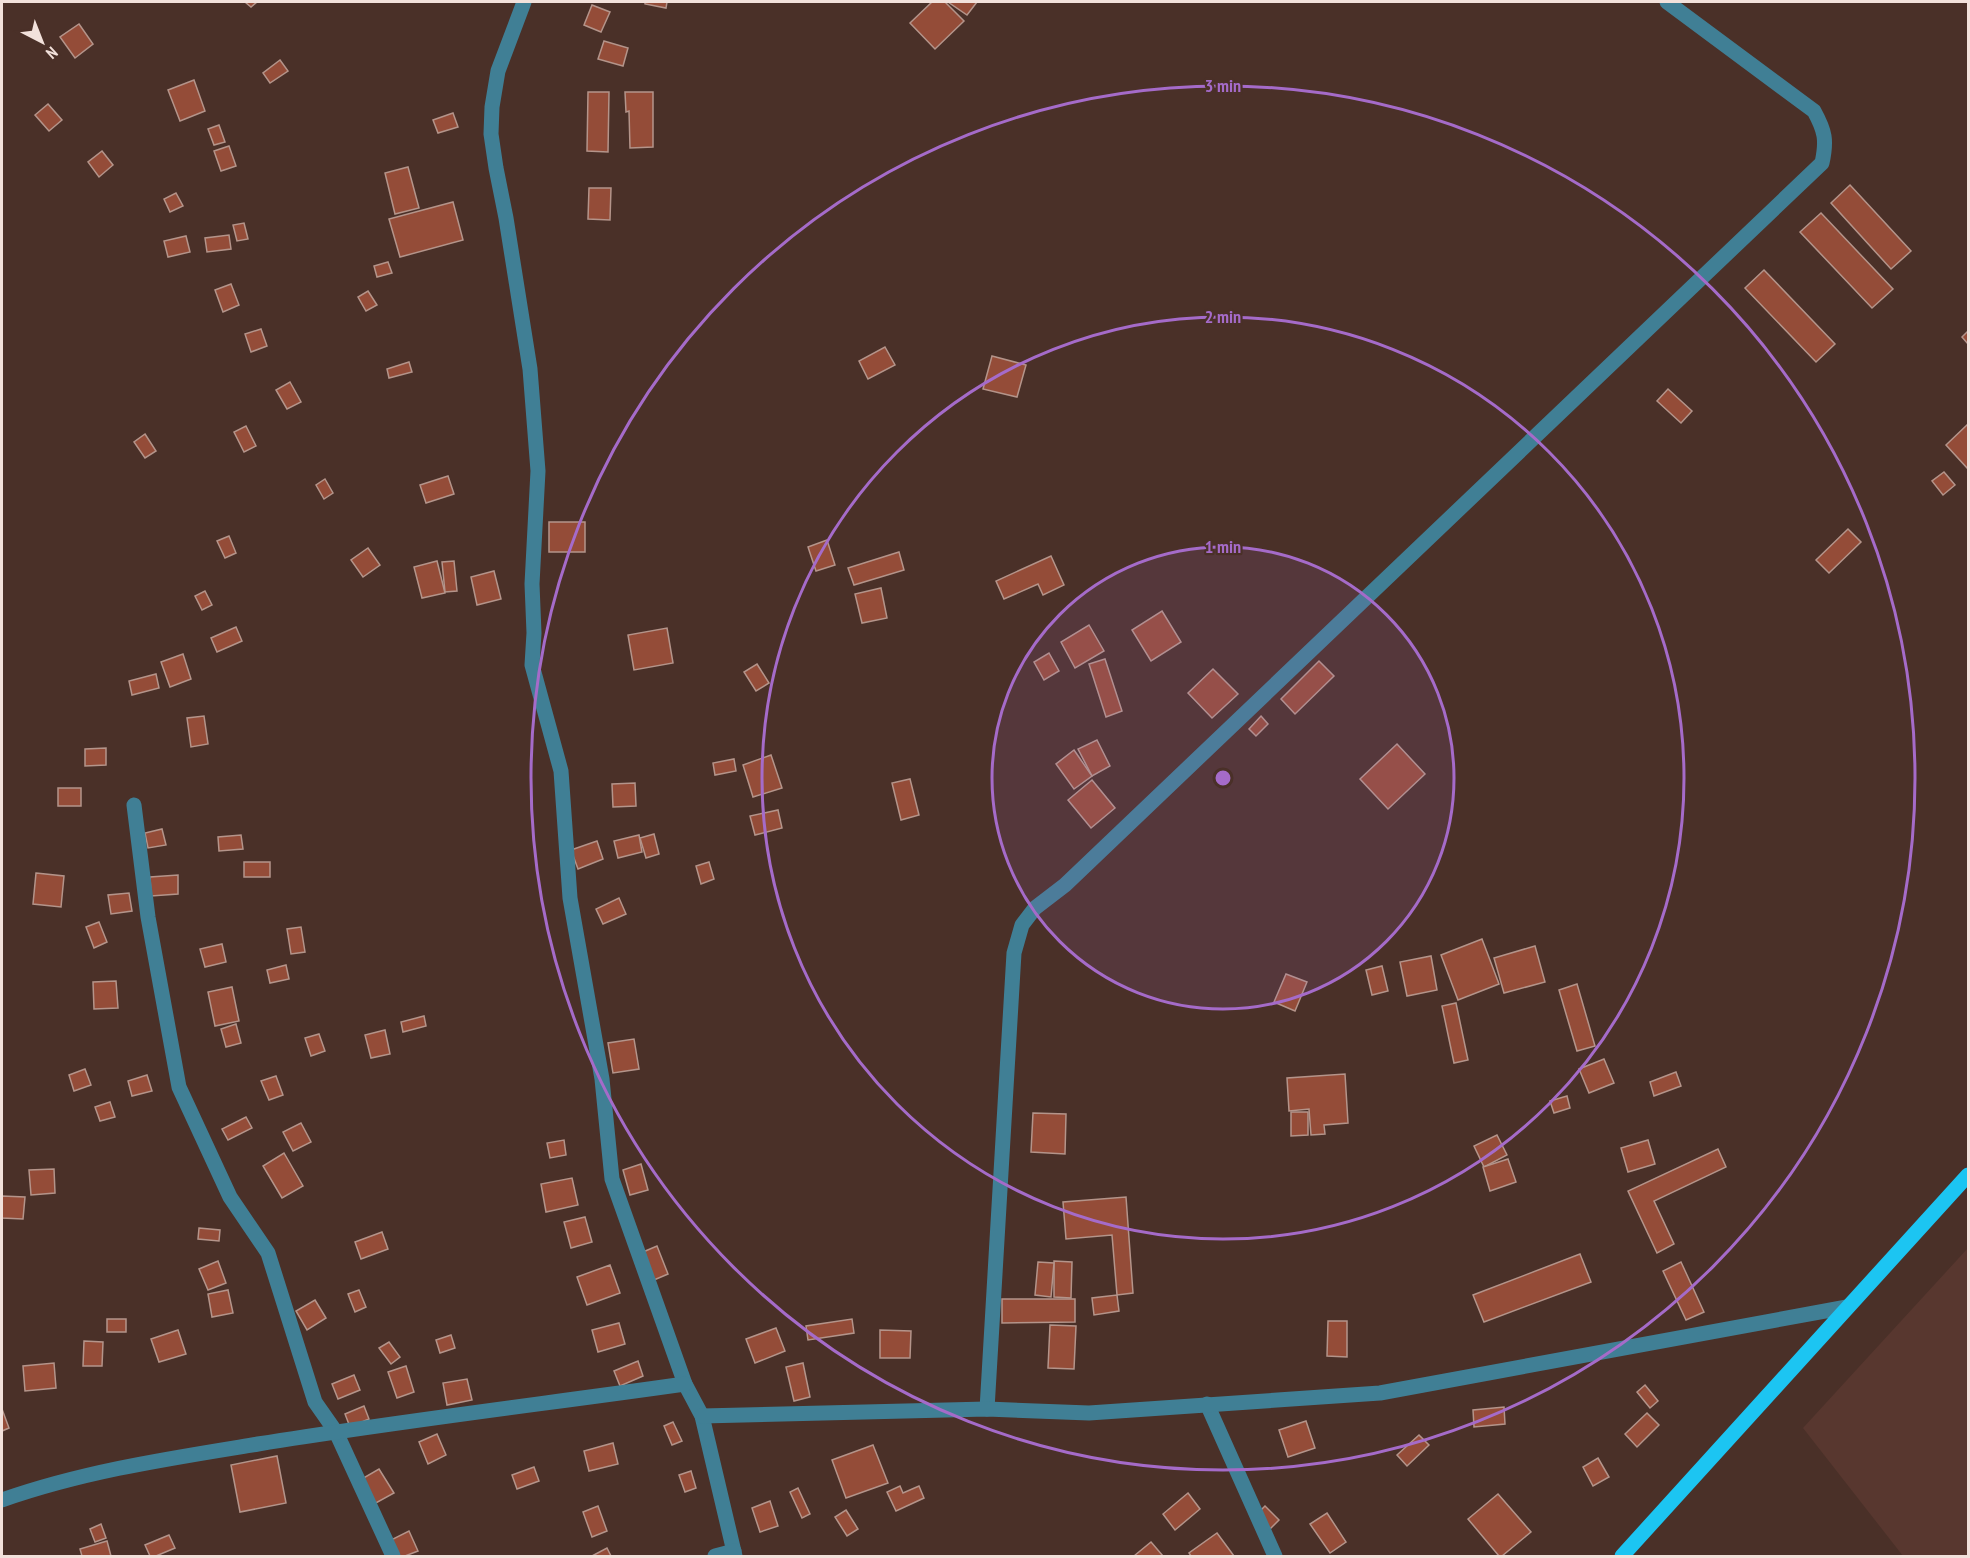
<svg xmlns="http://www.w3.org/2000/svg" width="1970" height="1558" font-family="'PT Sans Narrow',sans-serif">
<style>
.built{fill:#58372f}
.building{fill:#944c38;stroke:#b4948a;stroke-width:1.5}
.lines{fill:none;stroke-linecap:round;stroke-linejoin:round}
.minor{stroke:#407f95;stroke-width:15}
.major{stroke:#1cc5f2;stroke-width:15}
.ring{fill:none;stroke:#a56bc9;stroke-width:3}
.centre{fill:#a56bc9;stroke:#4a3028;stroke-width:3}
.ring-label{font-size:18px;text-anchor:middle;font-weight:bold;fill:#a56bc9;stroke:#4a3028;stroke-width:4.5;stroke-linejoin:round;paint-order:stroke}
</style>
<rect width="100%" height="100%" fill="#4a3028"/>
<polygon class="built" points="1968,1248 1968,1556 1903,1556 1803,1428"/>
<g class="building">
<polygon points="245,2 257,2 251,7"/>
<polygon points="645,2 667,2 666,8 645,4"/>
<polygon points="932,2 945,2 964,21 935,49 910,23"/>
<polygon points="948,2 977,2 967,15"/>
<polygon points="592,5 610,12 601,32 584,25"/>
<polygon points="79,24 93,44 75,58 60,37"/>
<polygon points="604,41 628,48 623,66 598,59"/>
<polygon points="280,60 288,71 270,83 263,73"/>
<polygon points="194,80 205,111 180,121 168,90"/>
<polygon points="588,92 609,92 608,152 587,151"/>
<polygon points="625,92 653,92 653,147 630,148 629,111 626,112"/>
<polygon points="48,104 62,120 49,131 35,115"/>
<polygon points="453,113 458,127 438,133 433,120"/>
<polygon points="219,125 225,142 214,145 208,129"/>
<polygon points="229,146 236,166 221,171 214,151"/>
<polygon points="102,151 113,165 99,177 88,162"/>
<polygon points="408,167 419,208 395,214 385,173"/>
<polygon points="1850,185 1911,251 1891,269 1831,203"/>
<polygon points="589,188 611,188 610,220 588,219"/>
<polygon points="176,193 183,206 170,212 164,199"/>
<polygon points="453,202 463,240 400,257 389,219"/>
<polygon points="1821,213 1893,289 1872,308 1800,232"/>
<polygon points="244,223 248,239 237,241 233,225"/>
<polygon points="229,235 231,249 207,252 205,238"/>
<polygon points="186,236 190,252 168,257 164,241"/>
<polygon points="388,262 392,273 377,277 374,266"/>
<polygon points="1764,270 1835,344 1816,362 1745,288"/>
<polygon points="231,284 239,305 223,312 215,290"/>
<polygon points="368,291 377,305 366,311 358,297"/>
<polygon points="261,329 267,346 251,352 245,334"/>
<polygon points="1968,331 1968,344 1962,337"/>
<polygon points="885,347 895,365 868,379 859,361"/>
<polygon points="992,356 1026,365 1017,397 983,389"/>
<polygon points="409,362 412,372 389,378 387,369"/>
<polygon points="290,382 301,402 287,409 276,390"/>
<polygon points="1668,389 1692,411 1681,423 1657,401"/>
<polygon points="1968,424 1968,469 1946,445"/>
<polygon points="246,426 256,446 244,452 234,432"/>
<polygon points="145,434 156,451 145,458 134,442"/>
<polygon points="1944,472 1955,485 1943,495 1932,481"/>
<polygon points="448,476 454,494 426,503 420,485"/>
<polygon points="325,479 333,493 324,499 316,485"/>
<rect x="549" y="522" width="36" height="30"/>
<polygon points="1848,529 1861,542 1829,573 1816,560"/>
<polygon points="229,536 236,553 225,558 217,541"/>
<polygon points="827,540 835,565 816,571 808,547"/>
<polygon points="368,548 380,565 363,577 351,560"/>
<polygon points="899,552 904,570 854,585 848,568"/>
<polygon points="1051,556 1064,585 1043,595 1038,584 1004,599 996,581"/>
<polygon points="437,561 445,593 422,598 414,567"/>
<polygon points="454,561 457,591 445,592 442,562"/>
<polygon points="494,571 501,599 477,605 471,577"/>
<polygon points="881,588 887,618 862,623 855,594"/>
<polygon points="205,591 212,605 202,610 195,596"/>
<polygon points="1162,611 1181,642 1151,661 1132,630"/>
<polygon points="1089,625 1104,651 1075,668 1061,642"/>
<polygon points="236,627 242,641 217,652 211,638"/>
<polygon points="667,628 673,663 634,670 628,635"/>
<polygon points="1049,653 1059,671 1044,680 1034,662"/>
<polygon points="183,654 191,679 170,687 161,662"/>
<polygon points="1105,659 1122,711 1106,717 1089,664"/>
<polygon points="1319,661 1334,676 1295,714 1281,699"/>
<polygon points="757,664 769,683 756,691 744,672"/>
<polygon points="1213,669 1238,694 1212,718 1188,693"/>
<polygon points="156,674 159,688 132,695 129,681"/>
<polygon points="204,716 208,744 191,747 187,718"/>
<polygon points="1261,716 1268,724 1256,736 1249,729"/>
<polygon points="1097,740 1110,766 1092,776 1078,749"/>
<polygon points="1397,744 1425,774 1388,809 1360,779"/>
<polygon points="106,748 106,765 85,766 85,749"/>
<polygon points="1074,750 1092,776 1074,789 1056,764"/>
<polygon points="771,755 782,788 753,797 743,765"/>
<polygon points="734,759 736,771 715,775 713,763"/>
<polygon points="910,779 919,815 901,820 892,783"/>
<polygon points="1092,780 1115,808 1091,828 1068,800"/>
<polygon points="635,783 636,806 613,807 612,784"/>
<rect x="58" y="788" width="23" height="18"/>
<polygon points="778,810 782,828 755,835 750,816"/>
<polygon points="162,829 166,845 148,848 145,833"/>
<polygon points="654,834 659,854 646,858 640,838"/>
<polygon points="241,835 243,849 219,851 218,837"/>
<polygon points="639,835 642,852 618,858 614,841"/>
<polygon points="597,841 603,859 578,869 571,850"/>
<rect x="244" y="862" width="26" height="15"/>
<polygon points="709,862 714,879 701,884 696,866"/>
<polygon points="36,873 64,876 61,907 33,904"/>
<polygon points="178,875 178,894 151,896 150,877"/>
<polygon points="129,893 132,911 111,914 108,895"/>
<polygon points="619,898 626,914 603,924 596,909"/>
<polygon points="99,922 107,942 94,948 86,927"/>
<polygon points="301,927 305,952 291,954 287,929"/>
<polygon points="1482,939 1499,984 1458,1000 1441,955"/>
<polygon points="222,944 226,962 205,967 200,949"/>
<polygon points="1535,946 1545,982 1504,993 1494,958"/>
<polygon points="1431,956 1437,990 1407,996 1400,962"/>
<polygon points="286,965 289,979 270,983 267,970"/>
<polygon points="1382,966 1388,991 1372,995 1366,970"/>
<polygon points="1286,974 1307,982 1295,1011 1274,1002"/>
<polygon points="116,981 118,1008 94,1009 93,982"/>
<polygon points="1577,984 1595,1046 1577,1051 1559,990"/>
<polygon points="232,987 239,1021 215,1026 208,992"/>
<polygon points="1456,1003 1468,1060 1454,1063 1442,1006"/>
<polygon points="424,1016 426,1026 403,1032 401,1022"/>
<polygon points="236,1024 241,1043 226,1047 221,1029"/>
<polygon points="385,1030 390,1054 371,1058 365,1035"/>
<polygon points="319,1034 325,1051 311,1056 305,1038"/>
<polygon points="634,1039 639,1069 613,1073 608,1043"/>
<polygon points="1604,1059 1614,1083 1589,1093 1579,1069"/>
<polygon points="85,1069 91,1085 74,1091 69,1075"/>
<polygon points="1676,1072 1681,1086 1654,1096 1650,1082"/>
<polygon points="1345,1074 1348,1123 1324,1125 1325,1134 1311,1135 1309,1109 1289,1111 1287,1078"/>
<polygon points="147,1075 152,1091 132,1096 128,1081"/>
<polygon points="276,1076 283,1095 269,1100 261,1081"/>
<polygon points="1567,1096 1570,1108 1554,1113 1550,1101"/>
<polygon points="110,1102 115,1117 100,1121 95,1107"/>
<polygon points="1291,1112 1308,1112 1308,1135 1291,1136"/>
<polygon points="1033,1113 1066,1114 1065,1154 1031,1152"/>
<polygon points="246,1117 252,1128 228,1140 222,1129"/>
<polygon points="301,1123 311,1142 293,1151 283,1132"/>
<polygon points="1497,1135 1507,1155 1484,1167 1474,1146"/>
<polygon points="564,1140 566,1155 550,1158 547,1143"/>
<polygon points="1648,1140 1655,1164 1628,1172 1621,1148"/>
<polygon points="1718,1149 1726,1167 1654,1201 1674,1244 1657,1253 1628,1191"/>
<polygon points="284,1153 303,1186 282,1198 263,1166"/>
<polygon points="1508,1159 1516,1182 1490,1191 1483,1167"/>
<polygon points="641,1164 648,1190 630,1195 623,1170"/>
<polygon points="54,1169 55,1193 31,1195 29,1170"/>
<polygon points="572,1178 578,1205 546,1212 541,1184"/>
<polygon points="2,1196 25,1197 23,1219 2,1218"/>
<polygon points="1126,1197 1133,1293 1117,1295 1112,1235 1066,1239 1063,1202"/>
<polygon points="585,1217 592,1242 571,1248 564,1222"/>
<polygon points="199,1228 220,1230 219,1241 198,1239"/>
<polygon points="382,1232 388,1249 361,1259 355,1242"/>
<polygon points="657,1246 668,1274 654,1280 643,1252"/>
<polygon points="1580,1254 1591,1282 1484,1322 1473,1295"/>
<polygon points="218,1261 226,1283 208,1290 199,1269"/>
<polygon points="1054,1261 1072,1262 1071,1298 1054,1297"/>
<polygon points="1038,1262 1054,1263 1051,1297 1035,1295"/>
<polygon points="1681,1262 1704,1312 1686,1320 1663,1271"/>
<polygon points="610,1265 620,1293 587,1305 577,1277"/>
<polygon points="228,1290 233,1313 212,1317 208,1294"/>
<polygon points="359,1290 366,1307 355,1312 348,1294"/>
<polygon points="1117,1295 1119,1311 1094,1315 1092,1298"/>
<polygon points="1002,1299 1075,1299 1075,1322 1002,1323"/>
<polygon points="315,1300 326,1318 307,1330 296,1311"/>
<rect x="107" y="1319" width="19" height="13"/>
<polygon points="852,1319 854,1333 808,1340 806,1326"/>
<polygon points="1328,1321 1347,1321 1347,1357 1327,1356"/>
<polygon points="619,1323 625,1344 598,1352 592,1330"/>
<polygon points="1050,1325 1076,1326 1074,1369 1048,1368"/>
<polygon points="776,1328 785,1351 755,1363 746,1339"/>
<polygon points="178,1330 186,1354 159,1362 151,1339"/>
<polygon points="880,1330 911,1331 910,1358 880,1358"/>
<polygon points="451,1335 455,1348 440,1353 436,1340"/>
<polygon points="84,1341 103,1342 102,1366 83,1366"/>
<polygon points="389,1342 400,1357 391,1364 379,1348"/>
<polygon points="638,1361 643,1376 620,1386 614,1371"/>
<polygon points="54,1363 56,1388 25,1391 23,1366"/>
<polygon points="803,1363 810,1397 794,1401 786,1367"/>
<polygon points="406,1366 414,1392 397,1398 388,1372"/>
<polygon points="354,1375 360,1390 338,1399 332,1384"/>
<polygon points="467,1379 472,1400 447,1405 443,1383"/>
<polygon points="1645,1385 1658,1401 1650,1408 1637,1392"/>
<polygon points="364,1406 369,1419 350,1427 345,1414"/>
<polygon points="1504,1407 1505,1424 1474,1427 1473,1410"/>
<polygon points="2,1409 9,1428 2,1431"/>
<polygon points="1647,1413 1659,1425 1637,1447 1625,1434"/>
<polygon points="1306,1421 1315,1448 1288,1457 1279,1430"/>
<polygon points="673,1422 682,1441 672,1445 664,1426"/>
<polygon points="437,1434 446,1455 428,1464 419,1442"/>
<polygon points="1419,1435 1429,1445 1407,1466 1397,1455"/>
<polygon points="613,1443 618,1464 589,1471 584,1451"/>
<polygon points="873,1445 888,1483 846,1498 832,1460"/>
<polygon points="277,1456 286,1503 240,1512 231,1465"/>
<polygon points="1598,1458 1609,1477 1593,1486 1583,1467"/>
<polygon points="534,1467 539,1481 517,1489 512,1475"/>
<polygon points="379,1469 394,1493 374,1504 360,1480"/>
<polygon points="691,1471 696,1488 685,1492 679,1475"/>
<polygon points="900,1486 903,1493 919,1486 924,1498 896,1511 887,1492"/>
<polygon points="798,1488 810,1514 802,1518 790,1492"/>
<polygon points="1188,1493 1200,1509 1175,1530 1163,1514"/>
<polygon points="1498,1494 1531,1532 1502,1556 1499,1556 1468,1519"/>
<polygon points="770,1501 778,1526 760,1532 752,1508"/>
<polygon points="598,1506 607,1531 592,1537 583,1512"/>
<polygon points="1265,1506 1279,1520 1267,1532 1253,1518"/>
<polygon points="846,1510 858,1529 847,1536 835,1517"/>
<polygon points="1327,1513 1346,1542 1330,1553 1310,1524"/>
<polygon points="101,1524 106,1538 95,1542 90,1529"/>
<polygon points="409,1531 418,1551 405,1556 399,1556 391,1540"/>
<polygon points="1217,1533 1234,1556 1191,1556 1189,1553"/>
<polygon points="169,1535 175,1548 156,1556 150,1556 145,1545"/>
<polygon points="107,1541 111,1556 82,1556 80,1549"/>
<polygon points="1151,1542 1163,1556 1134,1556"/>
<polygon points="607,1548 611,1556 592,1556"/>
</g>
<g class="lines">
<g class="minor">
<polyline points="524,2 498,71 492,107 491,134 496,168 506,218 530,369 538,471 532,584 534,633 532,665 561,771 570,898 602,1079 612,1179 685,1384 702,1416 735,1556"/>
<polyline points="134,805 148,917 179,1087 230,1197 268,1253 315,1402 336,1432 393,1556"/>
<polyline points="1207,1404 1275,1556"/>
<path d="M987,1409L1014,953L1022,925L1035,908L1065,885L1822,163C1827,140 1825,131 1814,111L1667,2"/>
<polyline points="702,1416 987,1409 1089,1413 1380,1393 1847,1307"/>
<path d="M2,1500C84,1471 172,1458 258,1444C400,1421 543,1404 685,1384"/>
<polyline points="715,1556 734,1551"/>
</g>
<polyline class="major" points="1622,1556 1968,1175"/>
</g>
<circle cx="1223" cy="778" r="231" fill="#a56bc9" fill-opacity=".12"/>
<g class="ring">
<circle cx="1223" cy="778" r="231"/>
<circle cx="1223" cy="778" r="461"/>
<circle cx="1223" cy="778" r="692"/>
</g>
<circle cx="1223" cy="778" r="9" class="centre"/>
<g class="ring-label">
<text x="1223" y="92">3 min</text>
<text x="1223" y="323">2 min</text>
<text x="1223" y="553">1 min</text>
</g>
<rect width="1970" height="1558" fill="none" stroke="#f2e1db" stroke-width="6"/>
<g transform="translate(42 42) rotate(138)" stroke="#4a3028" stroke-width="4.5" paint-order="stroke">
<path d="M0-4.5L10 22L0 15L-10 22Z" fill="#f2e1db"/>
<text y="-9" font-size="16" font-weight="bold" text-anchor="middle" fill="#f2e1db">N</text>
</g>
</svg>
